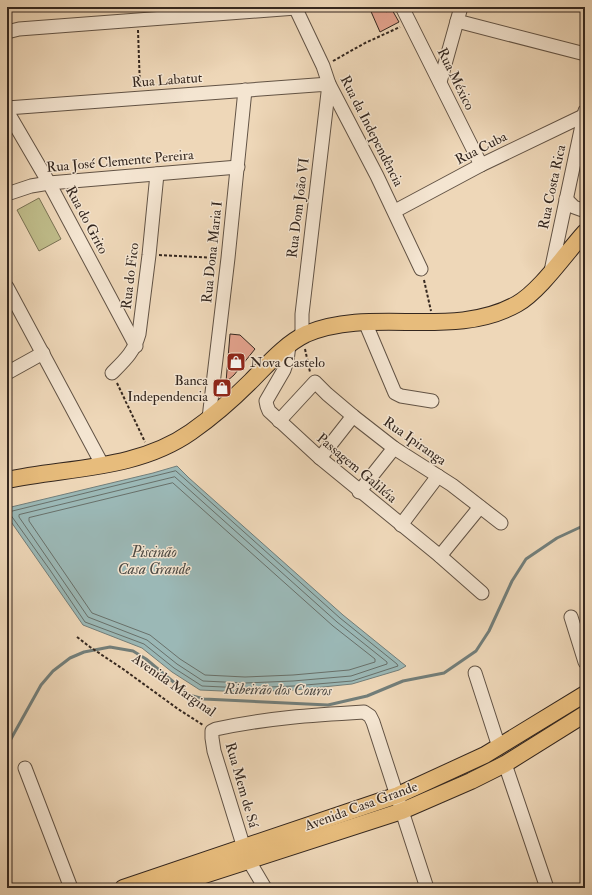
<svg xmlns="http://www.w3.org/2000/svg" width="592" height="895" font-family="'IM FELL Double Pica',serif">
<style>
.green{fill:#bfbc8a;stroke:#7a7254}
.water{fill:#9bb8b6;stroke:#727e7a}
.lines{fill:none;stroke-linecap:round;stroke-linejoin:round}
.shore{stroke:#68706a;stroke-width:1}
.stream{stroke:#727e7a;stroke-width:3}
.building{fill:#e4a38e;stroke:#34271f}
.minor-casing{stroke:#625345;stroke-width:15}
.major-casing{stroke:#34271f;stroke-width:18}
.path{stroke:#34271f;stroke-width:2;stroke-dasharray:3 2;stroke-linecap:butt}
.minor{stroke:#f4e5d1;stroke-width:13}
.major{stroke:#e7bc7c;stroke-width:16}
.labels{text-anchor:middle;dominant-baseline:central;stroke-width:3;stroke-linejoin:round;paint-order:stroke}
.street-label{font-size:14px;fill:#34271f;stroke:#f4e5d1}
.poi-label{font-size:14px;fill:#34271f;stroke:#f4e5d1;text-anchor:start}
.water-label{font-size:15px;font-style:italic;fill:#4e4b45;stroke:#f4e5d1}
</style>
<rect width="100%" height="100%" fill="#eed7b8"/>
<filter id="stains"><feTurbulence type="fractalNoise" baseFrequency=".005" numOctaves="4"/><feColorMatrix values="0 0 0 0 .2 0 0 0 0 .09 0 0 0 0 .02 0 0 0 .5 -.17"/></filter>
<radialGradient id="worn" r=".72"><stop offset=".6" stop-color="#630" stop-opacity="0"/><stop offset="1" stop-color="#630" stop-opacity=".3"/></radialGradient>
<polygon class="green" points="39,198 61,239 39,251 17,210"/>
<polygon class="water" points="177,466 189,478 343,615 406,666 399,670 352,684 294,690 244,692 200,690 172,672 142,648 83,625 7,516 7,508 153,473"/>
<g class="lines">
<g class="shore">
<polygon points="176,471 340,618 397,664 398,666 352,681 294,686 245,688 202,686 174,668 144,644 85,622 50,570 10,514 10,512"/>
<polygon points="175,477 337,622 387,662 387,664 351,676 293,681 245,683 203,681 177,664 147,640 88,617 19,517 19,515"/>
<polygon points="173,483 333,626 375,659 375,662 349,670 293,675 245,677 205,675 180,659 150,635 92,613 29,521 29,518"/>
</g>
<polyline class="stream" points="7,746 41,685 53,671 70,658 84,652 110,647 133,651 146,659 189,695 204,699 328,705 367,696 403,681 444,673 476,651 489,631 512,581 526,559 557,538 585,525"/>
</g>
<g class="building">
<polygon points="369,7 383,7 386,12 391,8 399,22 380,32"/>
<polygon points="230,334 240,335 255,349 234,375 226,382"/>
</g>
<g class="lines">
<defs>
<g id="minor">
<polyline points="295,7 323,66 329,84 377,176 421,269"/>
<polyline points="402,7 481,165"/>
<polyline points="457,21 585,54"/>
<polyline points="7,32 19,29 296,8"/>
<polyline points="440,82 461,7"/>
<polyline points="7,108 329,84 302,314 302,336"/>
<polyline points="7,111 49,183 136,346"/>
<polyline points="7,194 31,186 49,183 238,167"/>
<polyline points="566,199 574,207 585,211"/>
<polyline points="395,211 481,165 583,116"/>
<polyline points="551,271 585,111"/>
<polyline points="7,287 103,466"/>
<polyline points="365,322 395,393 401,396 432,401"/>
<polyline points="289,345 287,361 284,370 266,401 267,406 269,411 320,458 440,556 482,593"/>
<polyline points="7,373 43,353"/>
<path d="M112,373C125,360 134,352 139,334L149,255L157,174"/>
<polyline points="209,418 228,258 245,90"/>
<polyline points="279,421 315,382 327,394 353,416 394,448 452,485 501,523"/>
<polyline points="320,458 353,416"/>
<polyline points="359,492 394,448"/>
<polyline points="401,525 438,476"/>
<polyline points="440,556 480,507"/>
<polyline points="571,617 585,662"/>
<polyline points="475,673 499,747"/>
<polyline points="505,764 547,888"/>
<polyline points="25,768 71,888"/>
<path d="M265,888L249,861L244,848L214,751L212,738V731L216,729C267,718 312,715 364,712L370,716L373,722L427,888"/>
</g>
<g id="major">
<path d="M7,480C68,467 137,470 191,432C211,418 234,398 251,381C267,365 285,344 306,334C373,306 453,340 517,304C540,291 566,253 585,232"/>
<polyline points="123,888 398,795 485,755 585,694"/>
<polyline points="164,888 402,811 471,781 505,764 585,714"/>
</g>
</defs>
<use href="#minor" class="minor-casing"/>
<use href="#major" class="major-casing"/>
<g class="path">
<polyline points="138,30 140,88"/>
<polyline points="333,61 365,43 400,27"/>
<polyline points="159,255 216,258"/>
<polyline points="424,280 431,311"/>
<polyline points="305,349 310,372"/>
<polyline points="117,383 145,442"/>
<polyline points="77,637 90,647 123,669 178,709 203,725"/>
</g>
<use href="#minor" class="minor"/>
<use href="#major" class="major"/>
</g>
<defs>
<symbol id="shop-square" viewBox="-11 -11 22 22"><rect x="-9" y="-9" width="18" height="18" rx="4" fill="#8f2418" stroke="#f4e5d1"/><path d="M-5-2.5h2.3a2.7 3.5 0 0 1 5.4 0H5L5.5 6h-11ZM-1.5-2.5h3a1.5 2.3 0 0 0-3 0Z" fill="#fff"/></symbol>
</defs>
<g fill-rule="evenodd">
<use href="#shop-square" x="225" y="351" width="22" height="22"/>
<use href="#shop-square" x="211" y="377" width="22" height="22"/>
</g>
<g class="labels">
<g class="street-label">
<text transform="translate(456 79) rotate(64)">Rua México</text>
<text transform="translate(167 80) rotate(-4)">Rua Labatut</text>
<text transform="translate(372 131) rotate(63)">Rua da Independência</text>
<text transform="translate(481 148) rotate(-27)">Rua Cuba</text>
<text transform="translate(120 161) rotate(-5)">Rua José Clemente Pereira</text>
<text transform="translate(552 187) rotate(-78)">Rua Costa Rica</text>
<text transform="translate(298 208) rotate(-83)">Rua Dom João VI</text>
<text transform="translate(87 220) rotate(62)">Rua do Grito</text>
<text transform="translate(212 252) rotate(-84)">Rua Dona Maria I</text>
<text transform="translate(130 276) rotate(-83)">Rua do Fico</text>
<text transform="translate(415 441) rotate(35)">Rua Ipiranga</text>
<text transform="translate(357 468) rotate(40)">Passagem Galiléia</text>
<text transform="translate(174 685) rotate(35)">Avenida Marginal</text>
<text transform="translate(242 785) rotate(74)">Rua Mem de Sá</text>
<text transform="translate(361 806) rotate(-20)">Avenida Casa Grande</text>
</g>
<g class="poi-label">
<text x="250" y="362">Nova Castelo</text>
<text x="208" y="380" text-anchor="end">Banca<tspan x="208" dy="16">Independencia</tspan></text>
</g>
<g class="water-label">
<text x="154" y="552">Piscinão<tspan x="154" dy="17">Casa Grande</tspan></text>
<text transform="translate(278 690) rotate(1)">Ribeirão dos Couros</text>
</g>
</g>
<rect width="592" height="895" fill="none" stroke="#eed7b8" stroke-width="24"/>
<rect x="8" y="8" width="576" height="879" fill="none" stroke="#34271f" stroke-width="2"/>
<rect x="12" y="12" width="568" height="871" fill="none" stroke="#34271f"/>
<rect width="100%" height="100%" filter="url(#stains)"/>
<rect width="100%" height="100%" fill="url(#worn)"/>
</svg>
